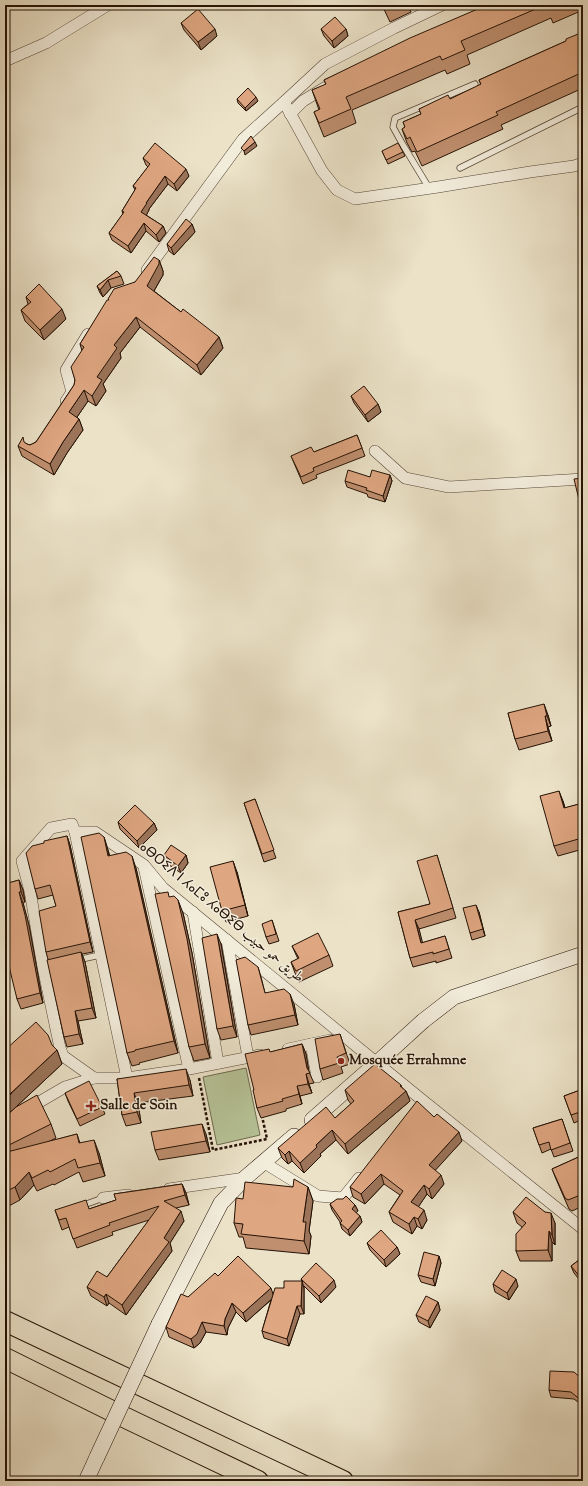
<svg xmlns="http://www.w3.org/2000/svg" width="588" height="1486" font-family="'Sorts Mill Goudy',Amiri,'Noto Sans Tifinagh',serif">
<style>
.green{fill:#b6c397;stroke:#6e6a4e}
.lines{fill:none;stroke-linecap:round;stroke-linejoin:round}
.service-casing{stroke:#564636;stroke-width:7}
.minor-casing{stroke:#564636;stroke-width:12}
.secondary-casing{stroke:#251205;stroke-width:16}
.motorway-casing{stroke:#251205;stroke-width:22}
.path{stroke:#251205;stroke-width:2.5;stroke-dasharray:3 2;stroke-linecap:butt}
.service{stroke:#f2ecdb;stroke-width:5.5}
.minor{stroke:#f2ecdb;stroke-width:11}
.secondary{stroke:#f2ecdb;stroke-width:15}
.motorway{stroke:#ebe2c8;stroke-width:20}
.secondary-bridge-casing{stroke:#251205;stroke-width:16;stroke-linecap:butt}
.secondary-bridge{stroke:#f2ecdb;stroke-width:15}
.wall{fill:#bf8f6f;stroke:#251205}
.shaded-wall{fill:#9b745a;stroke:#251205}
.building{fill:#dea681;stroke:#251205}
.poi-dot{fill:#8f2418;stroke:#f2ecdb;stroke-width:1.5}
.labels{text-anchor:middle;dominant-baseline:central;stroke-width:3;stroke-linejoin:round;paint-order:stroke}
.street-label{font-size:14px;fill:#251205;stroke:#f2ecdb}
.poi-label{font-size:14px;font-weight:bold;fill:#251205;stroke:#f2ecdb;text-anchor:start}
</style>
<rect width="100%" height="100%" fill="#ebe2c8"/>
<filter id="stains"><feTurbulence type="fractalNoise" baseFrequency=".005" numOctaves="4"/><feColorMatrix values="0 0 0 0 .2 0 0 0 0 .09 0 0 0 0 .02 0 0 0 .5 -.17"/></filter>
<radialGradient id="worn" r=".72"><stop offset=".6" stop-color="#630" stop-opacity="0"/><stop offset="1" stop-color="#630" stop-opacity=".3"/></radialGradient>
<polygon class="green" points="246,1068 260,1135 217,1145 203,1077"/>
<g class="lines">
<defs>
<g id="service">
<polyline points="460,168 583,107"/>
<polyline points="429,188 403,145 393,127 395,118 475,84"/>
<polyline points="77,960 100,955"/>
<polyline points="81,1206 103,1198"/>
</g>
<g id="minor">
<polyline points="5,61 46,43 108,5"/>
<polyline points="284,102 322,171 337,190 355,199 438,187 530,172 574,166 583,163"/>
<polyline points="290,114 303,101 326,87"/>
<polyline points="147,270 243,139 284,102 325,64 394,28 442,5"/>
<polyline points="66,401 72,392 66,370 88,334"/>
<polyline points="375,451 405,478 449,487 583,479"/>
<polyline points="75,832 127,1078"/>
<polyline points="144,867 189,1069"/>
<polyline points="193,912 218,1063"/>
<polyline points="227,940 248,1057"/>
<polyline points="311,1044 317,1077"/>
<polyline points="288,1049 330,1040"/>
<polyline points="94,1078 63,1056 60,1048 43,967 30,891 22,861 51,828 72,824 75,832 95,832 144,865 163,888 421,1099 583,1229"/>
<polyline points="5,1125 17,1115 65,1087 94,1078 127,1078 189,1069 260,1055"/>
<polyline points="263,1162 318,1196 343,1198 359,1178"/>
<polyline points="169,1189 245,1178"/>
<polyline points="103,1198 128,1195"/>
</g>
<g id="secondary">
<polyline points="312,1120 377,1063 423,1021 454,997 583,954"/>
<polyline points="159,1324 221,1203 245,1178 294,1136"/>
<polyline points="86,1481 97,1457"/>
</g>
<g id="motorway">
<polyline points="5,1321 343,1481"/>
<polyline points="5,1358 128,1419 258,1481"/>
</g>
</defs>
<use href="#service" class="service-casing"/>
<use href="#minor" class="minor-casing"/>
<use href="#secondary" class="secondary-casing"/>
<use href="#motorway" class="motorway-casing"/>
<polyline class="path" points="199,1078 213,1150 267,1139 262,1116"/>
<use href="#service" class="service"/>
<use href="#minor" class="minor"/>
<use href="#secondary" class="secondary"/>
<use href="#motorway" class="motorway"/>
<defs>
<polyline id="secondary-bridge" points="97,1457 159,1324"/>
</defs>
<use href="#secondary-bridge" class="secondary-bridge-casing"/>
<use href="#secondary-bridge" class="secondary-bridge"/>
</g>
<g class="wall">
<polygon points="382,5 410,5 409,6 411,12 390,22"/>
<polygon points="487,5 583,5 583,10 553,23 551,18 467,55 470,64 447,74 445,70 352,110 356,123 324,137 314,112 319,110 312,90 326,85 324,80"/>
<polygon points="181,23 217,36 201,50 184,30"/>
<polygon points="321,29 346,29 348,36 334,48 324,36"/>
<polygon points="583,32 583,88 501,125 503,129 422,166 415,151 412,152 407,143 402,129 405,127 403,122 421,114 419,109 450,99 481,85 479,80 566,41"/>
<polygon points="237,99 258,101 246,111 238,103"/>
<polygon points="382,151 403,152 405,156 388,164"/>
<polygon points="143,158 189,176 177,191 168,184 149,209 149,210 146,215 163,226 166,233 159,242 146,231 131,253 112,240 109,233 123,214 122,211 135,190 133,186 148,167 146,165"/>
<polygon points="192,224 195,232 174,255 169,251 167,244"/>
<polygon points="159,260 163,271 163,275 154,291 181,312 219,337 223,348 201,375 140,327 120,353 121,358 103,384 106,391 96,406 88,401 77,417 79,419 83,430 67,453 54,475 22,456 18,446 25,443 27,444 30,445 36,442 74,385 82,351 80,344 108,300 135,282"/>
<polygon points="117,271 121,276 124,284 111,288 103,297 100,293 97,286"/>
<polygon points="26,297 66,319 44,340 25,321 21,310 28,304"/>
<polygon points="351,396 378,404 381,412 368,422 354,403"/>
<polygon points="357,435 365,456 316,475 317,478 303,484 291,456 314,452"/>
<polygon points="390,475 392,481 385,502 368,497 367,494 347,487 345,481 370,477"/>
<polygon points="583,478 583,511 580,504"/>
<polygon points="508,713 548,715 551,726 548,727 552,741 519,750 515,739"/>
<polygon points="255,799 276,858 264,862 244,803"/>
<polygon points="563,801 565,808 583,803 583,849 558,856 554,846"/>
<polygon points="118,822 154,823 157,830 139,848 120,829"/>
<polygon points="67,836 70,845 93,952 82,954 85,962 96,1018 78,1021 83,1044 67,1047 64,1037 48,959 46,952 56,906 53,895 38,899 35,889 44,843"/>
<polygon points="104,837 108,850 110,856 136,868 178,1053 139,1063 140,1064 132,1066 127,1053"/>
<polygon points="164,855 186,855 188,863 181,873 166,863"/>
<polygon points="437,855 456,918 419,929 422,943 445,936 452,958 436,963 436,961 413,967 410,958 398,912 430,904"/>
<polygon points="237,872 248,916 226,922 222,911"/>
<polygon points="19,880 23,890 25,902 23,903 29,925 43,1003 21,1009 17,999 9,883"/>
<polygon points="170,897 183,913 192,953 210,1058 194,1061 189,1047"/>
<polygon points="479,912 485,936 472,940 470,933"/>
<polygon points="272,920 279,941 269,944 266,937"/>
<polygon points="221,944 237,1037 221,1040 217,1029"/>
<polygon points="292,946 329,955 333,966 299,982 295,973 291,962 298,959"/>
<polygon points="258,967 261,977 265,993 294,1004 298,1025 251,1035 248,1025"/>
<polygon points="340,1034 350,1064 341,1067 343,1073 323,1080 320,1069"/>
<polygon points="302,1044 306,1054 309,1072 314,1083 309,1084 312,1093 300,1096 302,1104 286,1109 286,1111 261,1118 257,1108 254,1090 271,1052"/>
<polygon points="52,1045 57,1050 62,1064 17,1106 17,1107 51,1124 56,1138 48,1142 77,1134 80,1143 99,1153 105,1176 83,1182 79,1172 54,1185 53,1184 37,1191 34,1185 20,1200 5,1208 5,1117 14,1109 5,1116 5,1050"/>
<polygon points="117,1079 190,1080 193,1096 138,1103 141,1123 126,1126 122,1115"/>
<polygon points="402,1088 406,1091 410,1101 348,1154 336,1140 320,1154 321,1156 304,1173 292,1161 288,1164 282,1158 278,1148 335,1118 351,1104 348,1100 345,1090"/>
<polygon points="583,1089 583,1119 574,1123 564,1096"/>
<polygon points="65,1093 102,1107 105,1114 80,1126 68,1101"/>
<polygon points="434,1117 462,1141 435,1170 444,1184 432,1199 427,1194 418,1207 427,1220 422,1229 417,1226 412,1234 393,1222 389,1212 400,1195 384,1184 365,1204 353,1197 350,1187"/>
<polygon points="562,1119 573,1151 554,1157 551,1149 542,1153 533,1128"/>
<polygon points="206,1134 210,1152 159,1160 155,1150"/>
<polygon points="583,1155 583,1206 572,1211 569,1209 556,1179 552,1169"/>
<polygon points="182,1184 186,1193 189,1205 176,1208 184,1221 170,1243 172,1251 126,1315 109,1303 107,1306 91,1296 87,1287 107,1277 149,1220 112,1232 113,1235 77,1248 69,1227 62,1230 55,1210 89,1209 116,1200 114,1194"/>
<polygon points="293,1187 308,1187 313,1201 309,1231 311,1236 309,1254 246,1248 243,1237 239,1237 234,1223 243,1199"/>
<polygon points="330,1204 355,1205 358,1211 356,1213 360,1216 362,1222 350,1236 342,1229 340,1223 340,1222 332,1210"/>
<polygon points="513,1212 545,1212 555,1223 555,1245 552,1242 552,1261 520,1261 516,1251 522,1227 517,1223"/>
<polygon points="367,1243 397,1247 400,1254 386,1267 370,1250"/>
<polygon points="439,1256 441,1263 435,1286 421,1282 418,1275"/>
<polygon points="583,1257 583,1284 574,1273 571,1266"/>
<polygon points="218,1276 273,1294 284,1288 302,1281 301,1279 336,1287 321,1303 304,1286 304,1314 300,1314 289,1346 264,1338 262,1331 271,1300 246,1322 236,1312 228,1328 227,1335 206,1332 200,1343 194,1348 169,1337 166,1327 188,1297"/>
<polygon points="493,1284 518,1286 509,1300 495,1292"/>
<polygon points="438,1302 440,1310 430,1328 419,1322 416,1315"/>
<polygon points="583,1380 583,1416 582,1415 579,1408 582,1405 574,1399 551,1397 549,1390"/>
</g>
<g class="shaded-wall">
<polygon points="215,29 217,36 201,50 198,42"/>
<polygon points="346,29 348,36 334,48 332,41"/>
<polygon points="256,97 258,101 246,111 245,108"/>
<polygon points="255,142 257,146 245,155 244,151"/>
<polygon points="186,169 189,176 177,191 174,184"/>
<polygon points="165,176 168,184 149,209 149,210 144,220 141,212 146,203"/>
<polygon points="144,223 146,231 131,253 128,246"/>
<polygon points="192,224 195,232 174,255 171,248"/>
<polygon points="163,226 166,233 159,242 156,235"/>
<polygon points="159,260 163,271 163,275 151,296 147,286"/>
<polygon points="108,280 111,288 103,297 100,290"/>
<polygon points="62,309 66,319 44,340 40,330"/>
<polygon points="136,317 140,327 120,353 121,358 103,384 106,391 96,406 92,396 97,377 114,345"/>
<polygon points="219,337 223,348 201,375 197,365"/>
<polygon points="84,390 88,401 73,423 69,412"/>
<polygon points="378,404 381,412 368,422 365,415"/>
<polygon points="79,419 83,430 67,453 54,475 50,464 63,442"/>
<polygon points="390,475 392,481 385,502 383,496"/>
<polygon points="544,704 548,715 551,726 547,716"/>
<polygon points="545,716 548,727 552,741 548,731"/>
<polygon points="559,791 563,801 568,818 564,808"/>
<polygon points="154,823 157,830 139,848 137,841"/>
<polygon points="67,836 70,845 93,952 90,942"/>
<polygon points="104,837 108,850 112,869 108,856"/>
<polygon points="186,855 188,863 181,873 178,866"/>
<polygon points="132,856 136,868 178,1053 174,1041"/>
<polygon points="233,861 237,872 248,916"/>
<polygon points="19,880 23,890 25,902 21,892"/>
<polygon points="19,892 23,903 29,925 43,1003 40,993"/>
<polygon points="178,900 183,913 192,953 210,1058 205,1044"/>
<polygon points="476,905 479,912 485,936 483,929"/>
<polygon points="415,920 419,929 425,952 421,943"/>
<polygon points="217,934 221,944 237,1037 233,1026"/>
<polygon points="81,952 85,962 96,1018 92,1008"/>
<polygon points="290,994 294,1004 298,1025 295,1015"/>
<polygon points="75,1011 78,1021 83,1044 79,1034"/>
<polygon points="302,1044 306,1054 309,1073 307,1068"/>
<polygon points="57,1050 62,1064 17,1106 17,1107 5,1116 5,1099"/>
<polygon points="186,1069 190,1080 193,1096 189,1085"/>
<polygon points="306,1074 309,1084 312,1093 308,1084"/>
<polygon points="401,1085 404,1093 406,1091 410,1101 348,1154 345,1144"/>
<polygon points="297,1086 300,1096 302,1104 299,1094"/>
<polygon points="134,1093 138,1103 141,1123 137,1112"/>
<polygon points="202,1124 206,1134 210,1152 206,1141"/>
<polygon points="332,1130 336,1140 320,1154 321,1156 304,1173 300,1163 316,1145"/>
<polygon points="459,1132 462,1141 432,1174 429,1165"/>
<polygon points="94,1140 99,1153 105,1176 100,1163"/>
<polygon points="289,1151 292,1161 288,1164 285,1155"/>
<polygon points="29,1172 34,1185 20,1200 15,1187"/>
<polygon points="381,1174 384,1184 365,1204 361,1194"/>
<polygon points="441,1175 444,1184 432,1199 429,1189"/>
<polygon points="182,1184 186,1193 189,1205 185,1195"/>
<polygon points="424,1185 427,1194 415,1212 411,1202"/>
<polygon points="308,1187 313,1201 309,1231 311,1236 309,1254 304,1241 303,1222"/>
<polygon points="355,1205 358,1211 354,1215 352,1209"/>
<polygon points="424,1210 427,1220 422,1229 418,1219"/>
<polygon points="181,1211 184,1221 170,1243 172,1251 126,1315 122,1305 164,1238"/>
<polygon points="551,1213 555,1223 555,1245 552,1235"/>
<polygon points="360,1216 362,1222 350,1236 348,1230"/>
<polygon points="414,1217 417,1226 412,1234 409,1224"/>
<polygon points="549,1231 552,1242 552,1261 548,1250"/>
<polygon points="397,1247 400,1254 386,1267 384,1260"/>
<polygon points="439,1256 441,1263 435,1286 433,1279"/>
<polygon points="583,1276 583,1283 581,1278"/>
<polygon points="516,1279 518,1286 509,1300 507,1293"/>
<polygon points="334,1280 336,1287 321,1303 319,1296"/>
<polygon points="302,1281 304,1288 304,1314 301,1306"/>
<polygon points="271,1288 274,1297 246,1322 243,1313"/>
<polygon points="106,1294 109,1303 107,1306 104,1297"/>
<polygon points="438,1302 440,1310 430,1328 428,1321"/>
<polygon points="232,1303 236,1312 228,1328 227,1335 224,1326 225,1319"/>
<polygon points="297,1306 300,1314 289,1346 287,1339"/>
<polygon points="202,1322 206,1332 200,1343 194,1348 191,1339"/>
</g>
<g class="building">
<polygon points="383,5 393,5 385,9"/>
<polygon points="487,5 545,5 461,41 465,50 442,60 440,56 346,97 351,109 319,123 314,112 320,109 312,90 326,84 324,80 410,38"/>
<polygon points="547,5 557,5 548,9"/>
<polygon points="198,9 215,29 198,42 181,23"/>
<polygon points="335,17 346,29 332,41 321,29"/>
<polygon points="583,32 583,72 496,112 498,115 417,152 410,137 407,139 402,129 405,127 403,122 421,114 419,109 448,95 450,99 481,84 479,80 566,41 566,39"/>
<polygon points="248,88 256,97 245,108 237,99"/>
<polygon points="251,136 255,142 244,151 241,148"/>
<polygon points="155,143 186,169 174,184 165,176 146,203 147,203 141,212 163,226 156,235 144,223 128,246 109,233 124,212 122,211 136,188 133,186 150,164 143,158"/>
<polygon points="398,143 403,152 386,160 382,151"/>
<polygon points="186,219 192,224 171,248 167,244"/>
<polygon points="154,257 159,260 159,264 147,286 181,312 183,309 219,337 197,365 136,317 114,345 117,348 97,377 102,380 92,396 84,390 69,412 79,419 63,442 50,464 18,446 23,437 24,442 27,444 30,445 36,442 74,385 75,380 71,367 84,347 80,344 107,300 109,300 108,299 114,289 135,282"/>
<polygon points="117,271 121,276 108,280 100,290 97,286"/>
<polygon points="39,284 62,309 40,330 21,310 31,302 26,297"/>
<polygon points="364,386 378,404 365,415 351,396"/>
<polygon points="357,435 362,448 313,468 314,471 301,477 291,456 311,447 314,452"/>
<polygon points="348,470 370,477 372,470 390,475 383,496 366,490 367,488 345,481"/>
<polygon points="583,478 583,503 580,504 574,479"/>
<polygon points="544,704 547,716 545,716 548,731 515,739 508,713"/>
<polygon points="559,791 564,808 583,803 583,844 582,838 554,846 540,796"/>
<polygon points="255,799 274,850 262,854 244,803"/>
<polygon points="135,805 154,823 137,841 118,822"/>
<polygon points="99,833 104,837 108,856 126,852 132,856 174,1041 135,1050 135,1051 127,1053 81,837"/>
<polygon points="67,836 90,942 46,952 39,911 56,906 50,885 35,889 26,853 32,846 44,843 44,841"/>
<polygon points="171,845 186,855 178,866 164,855"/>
<polygon points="437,855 453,908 415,920 421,943 445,936 449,949 433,954 433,952 410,958 398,912 430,904 417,861"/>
<polygon points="233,861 245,905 222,911 210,867"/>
<polygon points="5,879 7,879 8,883 19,880 21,892 19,892 25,915 40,993 17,999 5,950"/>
<polygon points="168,892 169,897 174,896 178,900 187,939 205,1044 189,1047 155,894"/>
<polygon points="476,905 483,929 470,933 463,908"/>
<polygon points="272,920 276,934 266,937 262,924"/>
<polygon points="318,933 329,955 296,971 291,962 299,958 292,946"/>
<polygon points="217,934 233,1026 217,1029 202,938"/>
<polygon points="81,952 92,1008 75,1011 79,1034 64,1037 47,960"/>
<polygon points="245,957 258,967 265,993 284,989 290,994 295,1015 248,1025 236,960"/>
<polygon points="36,1022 48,1035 52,1045 57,1050 10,1094 12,1093 5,1099 5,1050"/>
<polygon points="340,1034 346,1053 337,1057 339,1063 320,1069 315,1039"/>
<polygon points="302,1044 307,1068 310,1073 306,1074 308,1084 297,1086 299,1094 282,1099 283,1101 257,1108 253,1090 254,1090 245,1054 269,1049 270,1052"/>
<polygon points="375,1064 401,1085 400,1086 406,1091 345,1144 332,1130 316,1145 317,1147 300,1163 289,1151 285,1155 278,1148 326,1107 335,1118 354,1101 345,1090"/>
<polygon points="186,1069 189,1085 134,1093 137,1112 122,1115 117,1079"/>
<polygon points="89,1081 102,1107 77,1119 65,1093"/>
<polygon points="583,1089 583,1111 571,1115 564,1096"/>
<polygon points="37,1095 51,1124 5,1147 7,1152 77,1134 79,1143 94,1140 100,1163 78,1168 75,1159 50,1172 48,1170 32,1178 29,1172 15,1187 5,1192 5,1117 16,1107"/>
<polygon points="417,1101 434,1117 437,1114 459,1132 429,1165 441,1175 429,1189 424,1185 411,1202 424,1210 418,1219 414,1217 409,1224 389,1212 403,1191 381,1174 361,1194 350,1187"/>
<polygon points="562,1119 570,1143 551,1150 549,1142 539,1145 533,1128"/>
<polygon points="202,1124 206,1141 155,1150 151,1132"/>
<polygon points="583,1155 583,1194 568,1200 565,1198 552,1169"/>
<polygon points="294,1179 308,1187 303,1222 306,1222 304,1241 241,1234 243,1224 234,1223 236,1198 243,1199 245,1182 293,1187"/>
<polygon points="182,1184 185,1195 164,1201 181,1211 164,1238 169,1242 122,1305 106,1294 104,1297 87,1287 97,1271 107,1277 159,1206 109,1223 110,1225 73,1239 66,1218 59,1220 55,1210 86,1200 89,1209 116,1200 114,1194"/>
<polygon points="346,1196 355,1205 352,1209 360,1216 348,1230 340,1223 342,1221 330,1204 337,1199 343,1199"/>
<polygon points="526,1197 545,1212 551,1213 552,1235 549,1231 548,1250 516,1251 516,1234 526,1223 513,1212"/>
<polygon points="381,1230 397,1247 384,1260 367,1243"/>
<polygon points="424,1252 439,1256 433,1279 418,1275"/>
<polygon points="238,1256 271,1288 243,1313 232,1303 225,1319 224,1326 202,1322 197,1334 191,1339 166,1327 181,1294 188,1297 215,1273 218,1276"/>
<polygon points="583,1257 583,1276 581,1278 571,1266"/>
<polygon points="316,1263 334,1280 319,1296 301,1279"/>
<polygon points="502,1270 516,1279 507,1293 493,1284"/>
<polygon points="284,1281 302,1281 301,1306 297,1306 287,1339 262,1331 275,1288 284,1288"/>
<polygon points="426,1296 438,1302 428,1321 416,1315"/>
<polygon points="550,1371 574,1372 583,1380 583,1402 571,1392 549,1390"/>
<polygon points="583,1404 583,1411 579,1408"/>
</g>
<g class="poi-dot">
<circle cx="341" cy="1061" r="4"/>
<path d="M89 1100h4v4h4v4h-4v4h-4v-4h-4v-4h4z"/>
</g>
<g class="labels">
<g class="street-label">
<text transform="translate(221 913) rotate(40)">ⴰⴱⵔⵉⴷ ⵏ ⵃⴰⵎⵓ ⵃⴰⴱⵉⴱ طريق حمو حبيب</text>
</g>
<g class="poi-label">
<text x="349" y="1061">Mosquée Errahmne</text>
<text x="100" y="1106">Salle de Soin</text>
</g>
</g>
<rect width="588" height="1486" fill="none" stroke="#ebe2c8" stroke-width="20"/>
<rect x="6" y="6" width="576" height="1474" fill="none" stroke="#251205" stroke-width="2"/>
<rect x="10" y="10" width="568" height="1466" fill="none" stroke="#251205"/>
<rect width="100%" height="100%" filter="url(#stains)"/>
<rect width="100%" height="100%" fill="url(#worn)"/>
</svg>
